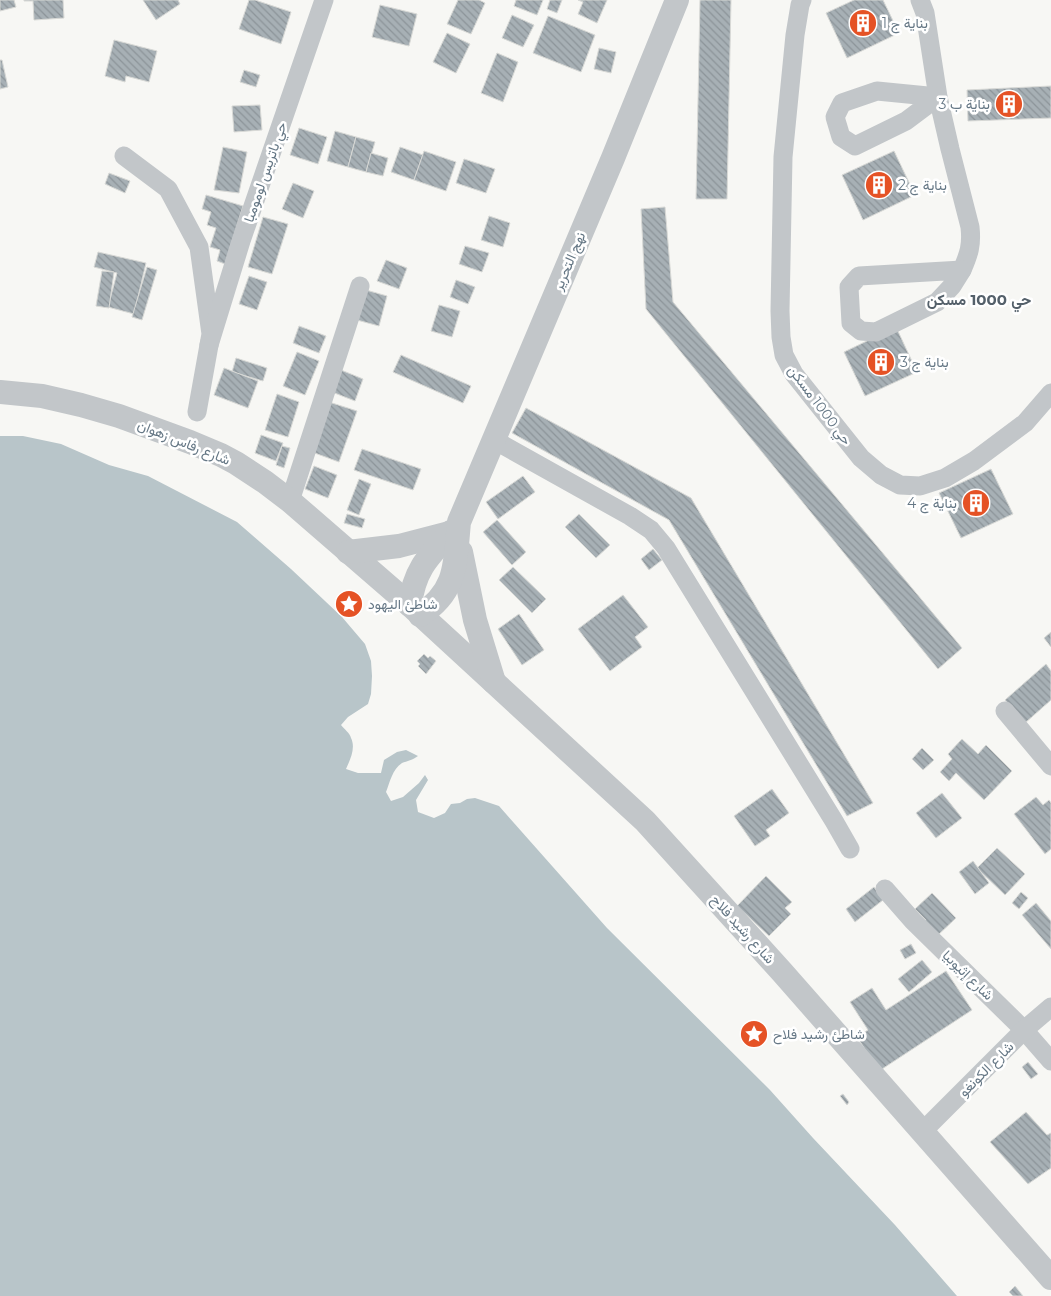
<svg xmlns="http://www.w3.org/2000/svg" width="1051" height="1296" font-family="Montserrat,Vazirmatn,sans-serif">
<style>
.water{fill:#b8c5c9}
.building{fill:url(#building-back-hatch);stroke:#d8d9d6}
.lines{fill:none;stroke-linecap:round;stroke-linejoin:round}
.minor{stroke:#c2c6c9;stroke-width:19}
.tertiary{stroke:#c2c6c9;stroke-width:24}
.labels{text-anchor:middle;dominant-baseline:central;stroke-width:5;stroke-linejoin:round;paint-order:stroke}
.poi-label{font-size:14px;fill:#657785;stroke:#fff;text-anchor:start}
.street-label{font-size:14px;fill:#657785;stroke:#fff}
.neighbourhood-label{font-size:15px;font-weight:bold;fill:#54606a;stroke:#fff}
</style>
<defs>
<pattern id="building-back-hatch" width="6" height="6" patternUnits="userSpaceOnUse" patternTransform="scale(1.25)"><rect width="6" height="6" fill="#a7b0b5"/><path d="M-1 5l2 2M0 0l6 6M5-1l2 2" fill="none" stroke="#8c9499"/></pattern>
</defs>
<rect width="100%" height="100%" fill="#f7f7f4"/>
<path class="water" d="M0,436H23L61,444L109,465L148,476L237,522L291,569L342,617L365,644L371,661L372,676L371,694L368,704L348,717L341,725C344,729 350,733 351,738C356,748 350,760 346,769L358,773H381L384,760L397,752L406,750L418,756C413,760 407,761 402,763C392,770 390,782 386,792L391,801L403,797L419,783L425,775L428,780L416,800L418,812L434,818L445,813L451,804L460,803L467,799L475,798L499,806L607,928L770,1090L813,1138L895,1225L957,1296H0Z"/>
<g class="building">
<polygon points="0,0 14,0 16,7 0,11"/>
<polygon points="24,0 63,0 64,18 34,20 33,1 24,1"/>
<polygon points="143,0 178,0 180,4 156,20"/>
<polygon points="249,0 255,0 291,12 281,44 239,29"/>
<polygon points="458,0 479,0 485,3 471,34 447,24"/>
<polygon points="516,0 543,0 537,15 514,6"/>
<polygon points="550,0 562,0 557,13 547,9"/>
<polygon points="578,0 607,0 597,23 578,14 583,2"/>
<polygon points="700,0 731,0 727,199 696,199"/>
<polygon points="854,0 883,0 899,33 847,58 826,13"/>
<polygon points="380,5 417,14 409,46 372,37"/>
<polygon points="512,15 534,25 523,47 502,38"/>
<polygon points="548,16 595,35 581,72 533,53"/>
<polygon points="447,33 470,44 456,73 433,62"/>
<polygon points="114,40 157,51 149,82 126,76 125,82 105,76"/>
<polygon points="599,48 616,52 611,73 594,69"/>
<polygon points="497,53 518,62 503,102 481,93"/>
<polygon points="0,60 2,60 8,87 0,89"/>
<polygon points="244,70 260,75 256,87 240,82"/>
<polygon points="1051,86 1051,118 968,121 967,90"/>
<polygon points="260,105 262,130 234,132 232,106"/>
<polygon points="299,128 327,137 318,164 290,155"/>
<polygon points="335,131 356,137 348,167 327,161"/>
<polygon points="356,137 375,142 366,172 348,167"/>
<polygon points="223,147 247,152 239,193 214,190"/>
<polygon points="400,147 423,155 414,180 391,172"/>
<polygon points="424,151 456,162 446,191 414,180"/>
<polygon points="894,151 915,195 863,220 842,175"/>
<polygon points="371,153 388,158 383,176 366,172"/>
<polygon points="464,159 495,169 486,193 456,183"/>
<polygon points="109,173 130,181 125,193 105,184"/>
<polygon points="293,183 314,191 303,218 282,209"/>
<polygon points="206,195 243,206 225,264 217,261 220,250 210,247 216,228 207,225 211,212 202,209"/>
<polygon points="665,207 673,302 962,648 938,669 646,309 641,209"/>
<polygon points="489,216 510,223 503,247 481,240"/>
<polygon points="263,217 288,224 272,274 248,267"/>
<polygon points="465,246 489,253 482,272 459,264"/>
<polygon points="98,252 146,263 134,314 108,307 117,273 94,267"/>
<polygon points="386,260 407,268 399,289 377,281"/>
<polygon points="147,267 157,270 142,320 132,317"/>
<polygon points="102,271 114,272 109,308 96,306"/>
<polygon points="249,276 267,282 257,310 239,304"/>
<polygon points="456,280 475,287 468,304 450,297"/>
<polygon points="366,290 387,296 379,326 357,320"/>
<polygon points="439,305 460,311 452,337 431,331"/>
<polygon points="299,326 326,336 319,353 293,343"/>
<polygon points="896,327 917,372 865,396 844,352"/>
<polygon points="297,352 319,361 305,395 283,386"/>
<polygon points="401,355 471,386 463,403 393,372"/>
<polygon points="236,358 267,368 263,381 232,372"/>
<polygon points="224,368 258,381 248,408 214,395"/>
<polygon points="341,370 363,379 355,401 332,392"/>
<polygon points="277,394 299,402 288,437 265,430"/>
<polygon points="329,402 357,411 339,462 312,452"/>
<polygon points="526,408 691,498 873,803 847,816 669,520 512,433"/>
<polygon points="261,435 283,443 276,461 255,453"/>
<polygon points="282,446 290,448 284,468 276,465"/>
<polygon points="362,449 421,469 413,490 354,470"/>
<polygon points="314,466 337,475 328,498 305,489"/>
<polygon points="991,469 1013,514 961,538 939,493"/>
<polygon points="523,476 535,492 498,519 486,502"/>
<polygon points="359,479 371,484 359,515 347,510"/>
<polygon points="347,514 365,519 362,528 344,523"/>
<polygon points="579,514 610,545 596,558 565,527"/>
<polygon points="497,520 526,552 512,565 483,532"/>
<polygon points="653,549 662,560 649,570 641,559"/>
<polygon points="513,567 546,599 532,613 499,580"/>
<polygon points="623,595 648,627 635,637 642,647 610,671 578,629"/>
<polygon points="519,614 544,650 522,665 498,629"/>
<polygon points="1051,632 1051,647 1044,638"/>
<polygon points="424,654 428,658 430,656 436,661 426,674 418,666 420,664 417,661"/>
<polygon points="1046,664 1051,671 1051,700 1025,723 1005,700"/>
<polygon points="962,739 978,754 986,745 1012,771 984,800 956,773 949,781 940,772 952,759 948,754"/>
<polygon points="922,748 934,760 923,770 912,759"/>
<polygon points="772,789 789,813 766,830 770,836 755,846 734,816"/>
<polygon points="942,793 962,818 936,838 916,813"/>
<polygon points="1036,797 1043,805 1049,800 1051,803 1051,849 1045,854 1014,814"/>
<polygon points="997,848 1025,874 1005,895 977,868"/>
<polygon points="973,861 989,883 975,894 959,872"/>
<polygon points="766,876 792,902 785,908 791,914 769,936 737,906"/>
<polygon points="874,887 883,900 855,922 846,909"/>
<polygon points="1021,892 1028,898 1019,909 1012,903"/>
<polygon points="932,893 956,918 937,936 924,923 926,920 915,909"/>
<polygon points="1036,903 1051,921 1051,949 1022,915"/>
<polygon points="911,944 916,953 905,959 900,950"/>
<polygon points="922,960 932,972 909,992 898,979"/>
<polygon points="946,971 972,1010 879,1071 857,1037 868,1030 850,1002 872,988 886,1010"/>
<polygon points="1028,1062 1038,1074 1031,1079 1022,1067"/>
<polygon points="843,1094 849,1102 847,1105 840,1096"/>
<polygon points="1026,1112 1047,1135 1051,1133 1051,1168 1028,1184 990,1142"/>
<polygon points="1015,1286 1023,1296 1013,1296 1009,1292"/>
</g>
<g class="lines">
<g class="minor">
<polyline points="802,0 800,5 795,35 783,157 780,311 781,337 784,355 794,374 861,458 881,475 900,485 920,486 945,478 974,461 1025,423 1051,393"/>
<path d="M920,0L925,13L938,97L950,149L970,227C972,245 969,254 962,270"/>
<polygon points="877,91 938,97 906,121 855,146 841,137 835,117 842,103"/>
<polyline points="124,156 168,189 199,247 211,334 197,412"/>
<polygon points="962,270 952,286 937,302 876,332 861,331 851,323 849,287 859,276"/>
<polyline points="209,345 241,241 324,0"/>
<polyline points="494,440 630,516 651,530 666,548 834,821 850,849"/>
<polyline points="290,501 360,286"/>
<polyline points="1005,711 1051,766"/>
<polyline points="885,889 913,921 1024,1030 1051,1061"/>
<polyline points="922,1132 1024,1030 1051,1007"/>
</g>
<g class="tertiary">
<polyline points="0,392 42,396 81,405 119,416 190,442 221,455 236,463 265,482 290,501 410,605 645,821 782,972 1051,1278"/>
<polyline points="348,552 399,546 449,533"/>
<polyline points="461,552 475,620 494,682"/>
<path d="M410,605C414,570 428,557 451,532"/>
<path d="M420,615C458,591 455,562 459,522L613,158L677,0"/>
</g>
</g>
<defs>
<symbol id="building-disc" viewBox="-11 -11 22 22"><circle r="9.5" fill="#e55225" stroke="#fff"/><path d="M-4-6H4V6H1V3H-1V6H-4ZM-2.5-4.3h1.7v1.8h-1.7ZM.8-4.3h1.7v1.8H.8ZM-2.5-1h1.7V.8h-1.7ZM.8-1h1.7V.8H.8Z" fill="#fff"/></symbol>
<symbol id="sight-disc" viewBox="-11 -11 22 22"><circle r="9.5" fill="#e55225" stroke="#fff"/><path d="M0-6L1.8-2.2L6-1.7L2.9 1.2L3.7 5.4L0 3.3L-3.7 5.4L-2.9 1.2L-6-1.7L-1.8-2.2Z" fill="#fff"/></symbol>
</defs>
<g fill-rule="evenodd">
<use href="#building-disc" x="847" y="7" width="32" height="32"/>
<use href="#building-disc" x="993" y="88" width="32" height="32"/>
<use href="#building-disc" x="863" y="169" width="32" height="32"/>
<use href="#building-disc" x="865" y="346" width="32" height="32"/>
<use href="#building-disc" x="960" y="487" width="32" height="32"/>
<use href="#sight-disc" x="333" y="588" width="32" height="32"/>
<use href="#sight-disc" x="738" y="1018" width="32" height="32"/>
</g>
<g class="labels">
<g class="poi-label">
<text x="882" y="23">بناية ج 1</text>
<text x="990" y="104" text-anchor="end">بناية ب 3</text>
<text x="898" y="185">بناية ج 2</text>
<text x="900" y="362">بناية ج 3</text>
<text x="957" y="503" text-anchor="end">بناية ج 4</text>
<text x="368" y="604">شاطئ اليهود</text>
<text x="773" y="1034">شاطئ رشيد فلاح</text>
</g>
<g class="street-label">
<text transform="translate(265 172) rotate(-71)">حي باتريس لومومبا</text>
<text transform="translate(569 261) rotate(-67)">نهج التحرير</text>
<text transform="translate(820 405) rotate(53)">حي 1000 مسكن</text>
<text transform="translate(184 442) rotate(22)">شارع رفاس زهوان</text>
<text transform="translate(743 929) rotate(48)">شارع رشيد فلاح</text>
<text transform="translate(968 975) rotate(44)">شارع إثيوبيا</text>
<text transform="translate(986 1069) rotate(-45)">شارع الكونغو</text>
</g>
<g class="neighbourhood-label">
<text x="979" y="299">حي 1000 مسكن</text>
</g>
</g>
</svg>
